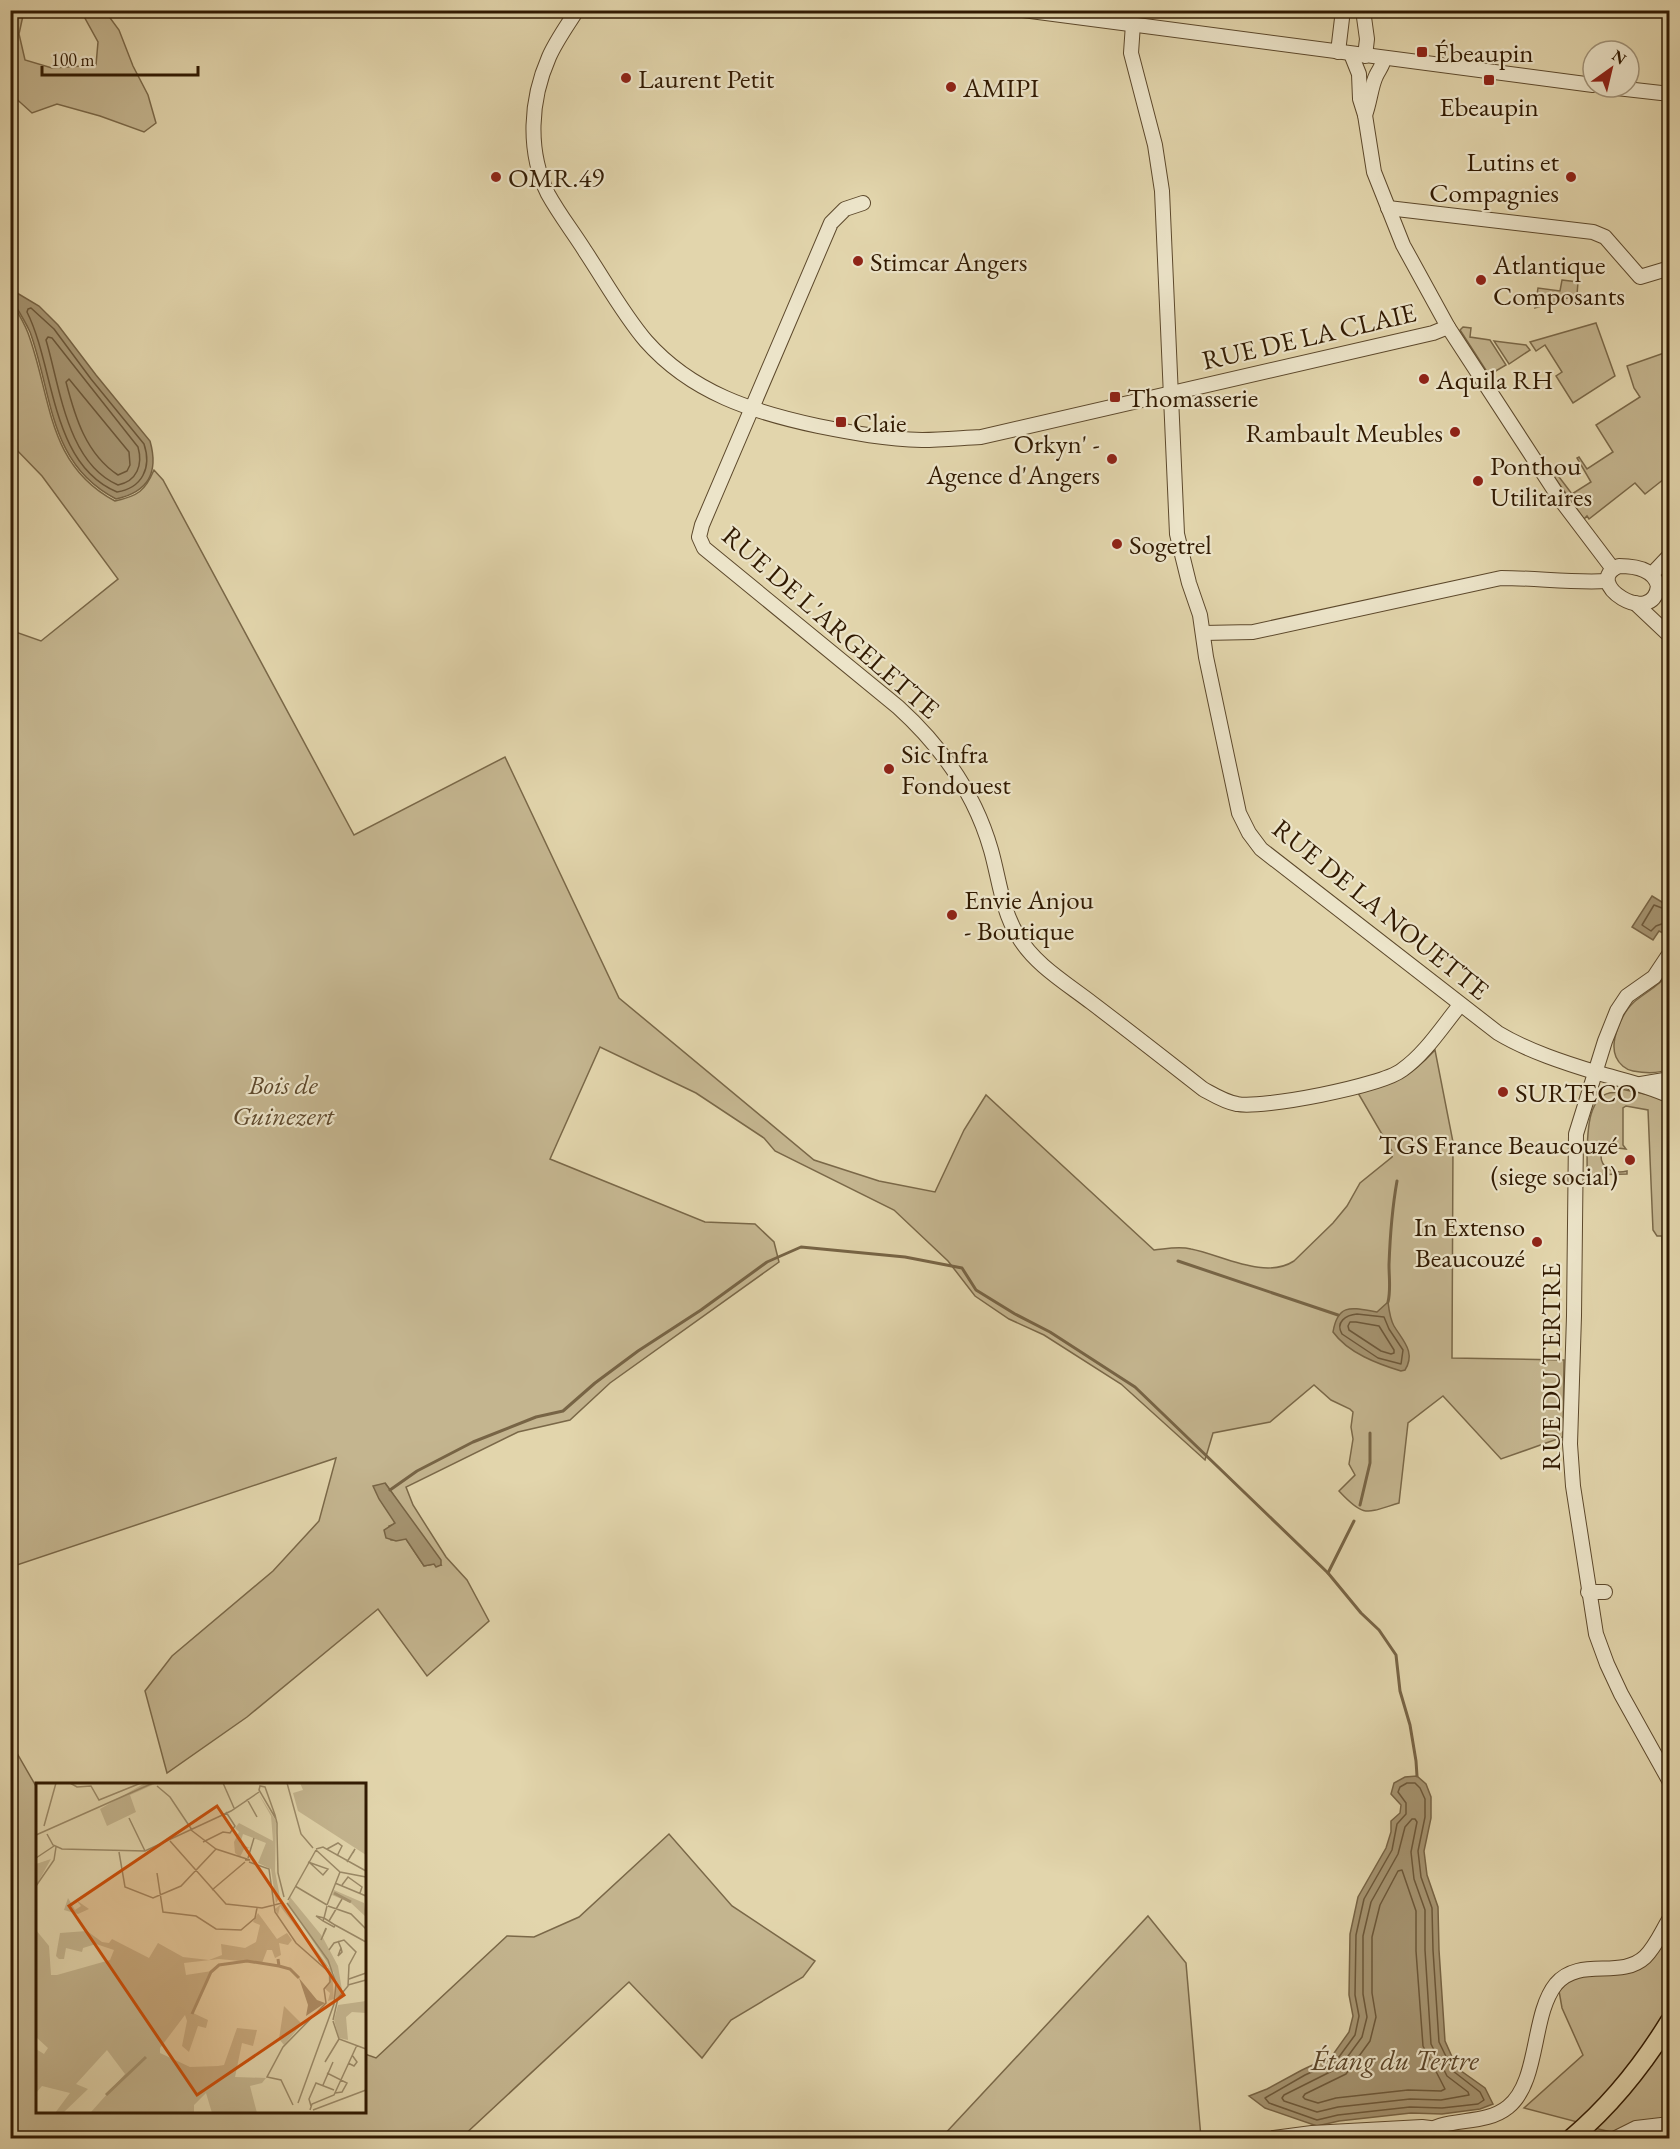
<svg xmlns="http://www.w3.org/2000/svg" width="1680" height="2149" font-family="'EB Garamond',serif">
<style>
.green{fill:#c4b58f;stroke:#7a6848;stroke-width:1.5;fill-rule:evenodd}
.water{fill:#a69572;stroke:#776445;stroke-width:1.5}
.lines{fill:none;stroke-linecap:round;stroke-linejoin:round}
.shore{stroke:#6c583a;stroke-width:1.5}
.stream{stroke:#776445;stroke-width:3}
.minor-casing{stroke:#5d492c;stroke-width:16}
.major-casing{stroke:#311a02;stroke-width:21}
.minor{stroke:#ece4c9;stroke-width:14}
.major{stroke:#e2d5ac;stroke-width:18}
.poi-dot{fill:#8f2418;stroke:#ece4c9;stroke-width:2}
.labels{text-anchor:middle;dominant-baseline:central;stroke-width:4.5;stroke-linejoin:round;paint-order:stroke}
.poi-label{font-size:27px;fill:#311a02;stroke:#ece4c9;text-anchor:start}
.street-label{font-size:27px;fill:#311a02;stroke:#ece4c9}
.park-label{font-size:27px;font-style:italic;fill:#5d482c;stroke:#ece4c9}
.water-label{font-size:28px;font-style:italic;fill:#5a4529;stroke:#ece4c9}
.inset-river{fill:none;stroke:#a69572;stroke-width:3}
.inset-road{fill:none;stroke:#9b8a68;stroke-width:1.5}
.view{fill:#cd500a;fill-opacity:0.15;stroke:#cd500a;stroke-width:3}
.inset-edge{fill:none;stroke:#311a02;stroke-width:3}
</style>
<rect width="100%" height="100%" fill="#e2d5ac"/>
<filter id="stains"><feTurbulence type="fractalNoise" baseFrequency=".00333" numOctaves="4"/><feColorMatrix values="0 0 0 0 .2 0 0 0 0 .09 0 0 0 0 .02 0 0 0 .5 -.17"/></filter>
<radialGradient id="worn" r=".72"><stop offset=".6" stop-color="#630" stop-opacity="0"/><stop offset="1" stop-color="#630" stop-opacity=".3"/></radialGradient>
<g class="green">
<polygon points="11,10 24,11 19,34 25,60 52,68 96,65 98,42 81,11 105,11 119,30 133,66 148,95 156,123 144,132 100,116 57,104 32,113 11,94"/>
<polygon points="1562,280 1578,282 1577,295 1535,308 1538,288 1560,291"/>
<path d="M11,301C17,311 24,322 28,333C52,398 46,464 115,501C138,496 145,491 154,470L163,480L354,835L505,757L619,998L814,1160L879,1181L935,1192L964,1130L986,1095L1154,1250C1166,1249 1178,1246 1191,1249C1222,1255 1265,1280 1294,1261L1333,1223L1347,1206L1360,1183L1392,1157L1393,1153L1358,1093C1393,1085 1410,1077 1435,1050L1453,1142L1452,1358L1564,1360L1563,1437L1501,1459L1443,1396L1408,1423L1399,1503C1366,1513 1364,1518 1339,1491L1355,1475L1349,1464L1353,1439L1351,1427L1353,1412L1350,1409L1331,1400L1314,1385L1270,1422L1213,1433L1205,1460L1121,1384L1044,1335L1009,1319L975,1296L948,1261L894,1210L775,1151L764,1138L696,1093L600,1047L550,1159L705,1222L755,1224L774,1242L779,1262L610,1383L570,1420L518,1432L406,1487L413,1505L446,1557L467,1580L489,1621L427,1676L378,1609L247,1717L167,1773L145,1691L172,1656L273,1571L319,1521L336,1458L11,1567L10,630L41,641L118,579L42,476L11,444ZM385,1483L390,1490L441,1565L434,1564L424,1566L406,1539L391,1540L389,1526L395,1524Z"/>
<polygon points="1596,323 1615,376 1573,403 1556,376 1562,372 1545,345 1536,351 1530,342"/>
<polygon points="1463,327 1471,328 1470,337 1490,340 1506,365 1489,375 1460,330"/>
<polygon points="1494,341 1526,345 1530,350 1509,364"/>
<polygon points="1669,344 1669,414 1663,419 1669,427 1669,475 1645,494 1635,483 1589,519 1587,516 1584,519 1550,471 1553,469 1572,494 1591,482 1577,458 1579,457 1587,469 1613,452 1596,425 1640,397 1634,388 1627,366 1667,352 1666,345"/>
<path d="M1669,973V1068C1660,1074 1644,1073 1633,1071C1626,1070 1619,1064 1616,1057C1609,1041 1622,1013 1634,1002C1646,992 1659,986 1669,973Z"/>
<path d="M1621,1089L1659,1097L1670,1107L1669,1406L1664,1407L1662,1236H1657L1653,1230L1648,1110L1626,1106L1623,1108V1145L1626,1149L1609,1147L1601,1154C1600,1169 1614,1174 1627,1171V1174L1587,1175C1588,1151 1581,1086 1620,1093Z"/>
<polygon points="10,1741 37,1788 38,2112 364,2112 365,2054 376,2058 507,1936 534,1937 579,1917 669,1834 732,1906 815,1961 803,1977 731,2020 702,2058 629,1982 461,2138 11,2138"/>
<polygon points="1148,1916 1186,1963 1201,2138 941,2138"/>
<polygon points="1669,1924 1669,2009 1645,2048 1581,2123 1524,2108 1583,2055 1562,2008 1559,1991 1570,1978 1627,1970"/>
<polygon points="1669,2033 1669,2138 1637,2138 1594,2128"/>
</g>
<g class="water">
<path d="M17,293L39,306L58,325L96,375L150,441C159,473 148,492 116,499C48,464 53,395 30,332C25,321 18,310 12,300Z"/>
<polygon points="1652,896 1670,907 1669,923 1663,933 1659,931 1653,940 1632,927"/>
<path d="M1388,1302C1389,1310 1390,1319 1394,1326C1403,1341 1416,1352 1405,1370L1401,1371C1378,1364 1348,1353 1333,1332C1338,1302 1353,1308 1377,1312Z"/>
<polygon points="385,1483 441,1560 441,1565 436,1567 434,1564 424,1566 406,1539 396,1541 386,1538 384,1530 395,1523 379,1499 373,1486"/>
<polygon points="1417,1776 1426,1784 1431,1797 1431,1818 1424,1851 1427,1875 1438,1907 1439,1950 1445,2041 1457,2068 1485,2088 1493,2104 1480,2109 1442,2114 1411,2113 1339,2121 1317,2126 1265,2108 1249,2096 1267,2089 1302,2070 1332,2056 1349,2032 1353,2016 1349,1995 1350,1934 1358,1897 1386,1848 1391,1832 1391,1821 1400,1813 1401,1805 1391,1794 1394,1783 1405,1777"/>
</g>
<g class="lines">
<g class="shore">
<path d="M31,308L54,329L91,379L144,444C152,468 142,488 117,492C50,464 55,368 27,312L28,309Z"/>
<path d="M48,337L52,338L138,447C143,465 137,481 118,485C67,463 60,387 46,340Z"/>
<path d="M69,379L129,452L130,465L127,471L118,475C86,454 75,417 66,382Z"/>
<polyline points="1670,911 1654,905 1642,925 1651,931 1656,926 1670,921"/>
<path d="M1357,1314L1384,1317L1389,1329L1403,1350L1401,1364L1378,1358L1342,1334C1335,1322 1346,1315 1357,1314Z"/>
<polygon points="1350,1322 1356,1322 1379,1326 1394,1350 1394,1353 1391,1354 1381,1351 1349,1330 1348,1326"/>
<polygon points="1407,1783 1415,1783 1420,1788 1425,1799 1425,1817 1418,1851 1421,1877 1432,1908 1433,1950 1439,2042 1453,2071 1480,2092 1484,2100 1478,2104 1442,2108 1410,2107 1338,2115 1317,2120 1269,2103 1265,2098 1305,2075 1336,2061 1355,2035 1359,2016 1355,1995 1356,1935 1364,1899 1392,1850 1397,1824 1406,1814 1406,1803 1398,1792 1400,1787"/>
<polygon points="1412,1819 1415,1819 1417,1822 1411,1852 1414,1879 1425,1910 1425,1950 1431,2044 1447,2076 1468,2092 1469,2095 1441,2100 1410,2099 1338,2107 1317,2112 1284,2101 1282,2098 1284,2095 1340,2067 1362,2037 1367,2017 1363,1994 1363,1936 1371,1902 1398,1854 1405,1827"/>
<polygon points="1402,1870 1416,1911 1416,1951 1423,2046 1445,2089 1441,2091 1408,2090 1336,2098 1318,2103 1305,2099 1303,2097 1305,2094 1346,2074 1370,2041 1376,2017 1372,1993 1372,1937 1380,1905 1398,1871"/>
</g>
<g class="stream">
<polyline points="1178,1261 1338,1315"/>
<path d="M1388,1302C1391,1290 1389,1277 1389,1265C1390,1237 1392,1209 1397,1181"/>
<polyline points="390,1490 417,1471 473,1442 536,1417 563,1411 595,1383 638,1351 701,1310 767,1262 801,1247 905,1257 962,1268 976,1290 1015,1314 1050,1332 1135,1387 1328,1573"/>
<polyline points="1360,1505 1370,1463 1370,1433"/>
<polyline points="1354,1521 1328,1573 1361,1613 1379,1630 1396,1655 1400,1691 1410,1725 1416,1761 1417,1776"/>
</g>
<defs>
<g id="minor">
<path d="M577,10C567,26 556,41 549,57C530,100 527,151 548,194C559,214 573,232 585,251C605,281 623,314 646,341C692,393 753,412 818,426C853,433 886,439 922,440C941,440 961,438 981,437L1433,333L1448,327"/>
<polyline points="1023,10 1593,85"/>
<polyline points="1363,10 1367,39 1365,56"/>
<path d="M1133,24L1131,53L1155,145L1162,191L1177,534L1189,583L1200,615L1206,657L1239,813L1249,833L1261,849L1498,1033C1528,1051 1565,1063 1598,1073C1622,1080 1647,1085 1670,1096"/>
<polyline points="1338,52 1343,10"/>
<polyline points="1351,54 1359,74 1360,99 1365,115 1374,172 1403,245 1448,327 1560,499 1613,569"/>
<polyline points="1608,87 1670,94"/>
<path d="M1365,115C1370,102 1371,86 1376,76C1379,69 1383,66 1384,58"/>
<path d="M863,203L845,209L831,223L702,525L699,537L704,548L898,707C941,746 975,794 991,850C999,878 1002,911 1018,936C1034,964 1066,983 1092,1003C1129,1031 1166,1060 1203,1089C1214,1095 1225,1102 1237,1104C1262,1109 1381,1086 1402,1070C1425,1054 1442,1027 1460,1005"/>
<polyline points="1388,208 1593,232 1605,237 1640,277 1670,268"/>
<path d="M1619,566C1635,566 1654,569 1658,586C1653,629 1580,582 1619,566Z"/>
<polyline points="1652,574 1670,555"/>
<polyline points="1635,603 1670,636"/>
<path d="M1203,633L1253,632L1501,578C1537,578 1572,583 1607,581"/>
<polyline points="1670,953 1654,977 1627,996 1617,1011 1605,1041 1576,1134 1574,1316 1570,1444 1573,1486 1596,1634 1607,1664 1621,1694 1670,1782"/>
<polyline points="1641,1084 1670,1079"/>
<polyline points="1588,1592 1605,1592"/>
<polyline points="1274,2138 1312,2133 1422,2127 1430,2128"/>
<path d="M1419,2138C1443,2114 1482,2128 1508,2107C1540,2081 1531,2015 1556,1984C1580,1956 1620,1980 1645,1957C1656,1946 1662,1931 1670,1918"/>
<polyline points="1616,2138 1636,2128 1670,2124"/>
</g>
<path id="major" d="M1572,2138C1611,2105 1643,2065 1670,2021"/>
</defs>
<use href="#minor" class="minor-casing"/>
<use href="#major" class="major-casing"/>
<use href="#minor" class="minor"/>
<use href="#major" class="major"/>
</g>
<g class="poi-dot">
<rect x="1416" y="46" width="12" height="12" rx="3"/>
<circle cx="626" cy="78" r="6"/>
<rect x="1483" y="74" width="12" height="12" rx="3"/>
<circle cx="951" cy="87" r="6"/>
<circle cx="496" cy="177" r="6"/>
<circle cx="1571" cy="177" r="6"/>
<circle cx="858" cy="261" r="6"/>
<circle cx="1481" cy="280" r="6"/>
<circle cx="1424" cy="379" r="6"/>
<rect x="1109" y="391" width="12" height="12" rx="3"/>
<rect x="835" y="416" width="12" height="12" rx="3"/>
<circle cx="1455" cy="432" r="6"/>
<circle cx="1112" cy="459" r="6"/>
<circle cx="1478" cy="481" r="6"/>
<circle cx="1117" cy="544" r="6"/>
<circle cx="889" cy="769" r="6"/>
<circle cx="952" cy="915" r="6"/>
<circle cx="1503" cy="1092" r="6"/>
<circle cx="1630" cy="1160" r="6"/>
<circle cx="1537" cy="1242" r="6"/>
</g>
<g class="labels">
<g class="poi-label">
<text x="1434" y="52">Ébeaupin</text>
<text x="638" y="78">Laurent Petit</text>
<text x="963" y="87">AMIPI</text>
<text x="1489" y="106" text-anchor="middle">Ebeaupin</text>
<text x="1559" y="161" text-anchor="end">Lutins et<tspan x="1559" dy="31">Compagnies</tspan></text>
<text x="508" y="177">OMR.49</text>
<text x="870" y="261">Stimcar Angers</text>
<text x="1493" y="264">Atlantique<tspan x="1493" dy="31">Composants</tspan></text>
<text x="1436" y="379">Aquila RH</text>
<text x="1127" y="397">Thomasserie</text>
<text x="853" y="422">Claie</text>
<text x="1443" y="432" text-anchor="end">Rambault Meubles</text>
<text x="1100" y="443" text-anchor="end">Orkyn' -<tspan x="1100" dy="31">Agence d'Angers</tspan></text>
<text x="1490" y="465">Ponthou<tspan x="1490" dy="31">Utilitaires</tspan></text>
<text x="1129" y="544">Sogetrel</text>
<text x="901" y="753">Sic Infra<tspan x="901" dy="31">Fondouest</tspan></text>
<text x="964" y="899">Envie Anjou<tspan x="964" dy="31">- Boutique</tspan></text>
<text x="1515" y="1092">SURTECO</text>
<text x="1618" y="1144" text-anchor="end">TGS France Beaucouzé<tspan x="1618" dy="31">(siege social)</tspan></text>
<text x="1525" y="1226" text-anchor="end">In Extenso<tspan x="1525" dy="31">Beaucouzé</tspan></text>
</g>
<g class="street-label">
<text transform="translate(1309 336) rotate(-13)">RUE DE LA CLAIE</text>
<text transform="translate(831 622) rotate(41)">RUE DE L'ARGELETTE</text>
<text transform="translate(1381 909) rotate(39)">RUE DE LA NOUETTE</text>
<text transform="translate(1550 1367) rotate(-90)">RUE DU TERTRE</text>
</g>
<g class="park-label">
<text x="283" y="1084">Bois de<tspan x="283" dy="31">Guinezert</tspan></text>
</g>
<g class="water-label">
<text x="1395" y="2060">Étang du Tertre</text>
</g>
</g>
<g transform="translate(36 1783)">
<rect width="330" height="330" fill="#e2d5ac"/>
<path d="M109,0H121L94,12L100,29L71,43L64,26ZM264,0H330V72L262,28L257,10L267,7ZM222,10L240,38L239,88L244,114L240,120L235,86L222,80L230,60L207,51L204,61L214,65L208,66L204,74L199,70L198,59L203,49L199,45L203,40L237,58L235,33ZM15,76L1,101L0,119V81ZM298,107L328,120L330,134L315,120L296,112ZM254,114L286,153L302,183L307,213L300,216L298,190L252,121ZM32,115L39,127L45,123L40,117L53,126L42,131L28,127ZM245,121L296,188L298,216L292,218L294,210L288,205L293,200L292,184L282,178L283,174L244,123L242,132L239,126ZM222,130L241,156L251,150L256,157L252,162L243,160L245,172L239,175L236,167H231L226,180L183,176L148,180L150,192L176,188L157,230L172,237L170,245L162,243L153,269L146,263L151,238L149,232L124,265V270L154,284L182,283L188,282L201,245L221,247L217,263L206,260L199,294L230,295L226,300L214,303L221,330H176L170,310L158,322V330L55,329L89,291L71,267L40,301L52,306L27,330H19L34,310L6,303L0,310V266L8,271L12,265L0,254V147L13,163L15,192H21L74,177L78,167L60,161L47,165L46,169L30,165L28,176H23L20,173L24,150L51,148L66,159L73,160L76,156L113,175L122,160L147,174L173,177L186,172L185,161L209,165L220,159L224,142L217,139ZM330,218V230L316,229L310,234L312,257L303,255L298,237L302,222ZM248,223L266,241L248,262L243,256Z" fill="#c4b58f"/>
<path d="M263,195L281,217L289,220L270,233L272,222Z" fill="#a69572"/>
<path class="inset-river" d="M298,110L315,119M242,176L243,183L254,186L263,195M156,231L175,189L183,182L211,178L243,183M70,312L110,274"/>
<path class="inset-road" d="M34,0L41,4L55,3L63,17L105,0M187,0L198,25M251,0L265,51L277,65M121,3L134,14L156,47M211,16L221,34M93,35L109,68M240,36L223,7L224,3L229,4L239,32L241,40V49L242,90L248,114M8,43L20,0M155,47L180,66L214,77H209M11,51L17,62L26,66L109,68L195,28L223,9M0,52L117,0M134,58L190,121L226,125L246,120M167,59L187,49L194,50L199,43L190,29M280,66L287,64L330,88M291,66L302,60L306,63L301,73M280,67L304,89L330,94M83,69L89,104L117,115L145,103L180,66M0,75L18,63M212,75L218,55M213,79L233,86L239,129L260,160L294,190V199L288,206L290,220L247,264L231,294L245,297L257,322M272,79L292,86L287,92L274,80M311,79L319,66L317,70M121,90L127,129L160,133L180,146L205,147L219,135L221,125M299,100L330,113M306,102L312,94L326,104L324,110M0,103L18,77L20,64M259,103L291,122M176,107L209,79M252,117L280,67M251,120L292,177L300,200L298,221L262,320M291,122L304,89M292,123L315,131L330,146M288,135L299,142L298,144L287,138ZM287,138L280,133L288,135L291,123M293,138L306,116M299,142L330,159M285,157L290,146V145L287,152M302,158L305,165L306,169L302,173L305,165M293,167L298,160L308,157L320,169L313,182L312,203L302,215L297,237M313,196L330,190M312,202L330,197M297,238L303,256L330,266M289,279L303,256M312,280L318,283L321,279L316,272M291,290L311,300L306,309L299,310M287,302L297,279M275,323L273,316L280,300L298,307M274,327L276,321L298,312L321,262M277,327L330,307"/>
<path class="view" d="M181,23L308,212L161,312L33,123Z"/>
<rect width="330" height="330" class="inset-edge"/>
</g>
<rect width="1680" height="2149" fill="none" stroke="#e2d5ac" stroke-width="36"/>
<rect x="12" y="12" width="1656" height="2125" fill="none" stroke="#311a02" stroke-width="3"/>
<rect x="18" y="18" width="1644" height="2113" fill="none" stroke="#311a02" stroke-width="1.5"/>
<g transform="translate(1611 69) rotate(34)"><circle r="28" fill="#ece4c9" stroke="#a19379" stroke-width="1.5"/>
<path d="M0-4.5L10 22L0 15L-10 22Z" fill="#8f2418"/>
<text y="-9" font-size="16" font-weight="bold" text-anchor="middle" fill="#311a02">N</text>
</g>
<path d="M42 66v9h156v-9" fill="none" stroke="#311a02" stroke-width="3"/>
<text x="51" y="66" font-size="18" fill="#311a02" stroke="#ece4c9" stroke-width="4.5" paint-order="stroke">100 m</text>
<rect width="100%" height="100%" filter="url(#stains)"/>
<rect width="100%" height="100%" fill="url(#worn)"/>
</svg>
